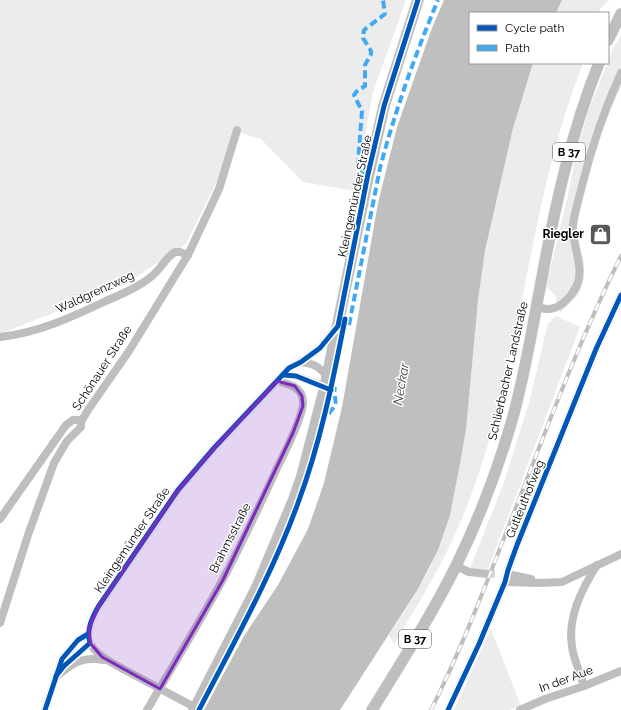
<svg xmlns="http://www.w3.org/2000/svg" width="621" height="710" font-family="Raleway,sans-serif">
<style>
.green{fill:#ececec}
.water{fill:#bfbfbf}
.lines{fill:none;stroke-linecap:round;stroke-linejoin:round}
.minor-tunnel{stroke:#d9d9d9;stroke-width:8;stroke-dasharray:8 4;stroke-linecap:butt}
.major-casing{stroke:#dbdbdb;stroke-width:12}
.minor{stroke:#bebebe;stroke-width:8}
.major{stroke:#bebebe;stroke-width:11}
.rail-casing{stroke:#bebebe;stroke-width:4}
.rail{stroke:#fff;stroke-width:2.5;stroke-dasharray:8;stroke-linecap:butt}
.minor-bridge{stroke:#bebebe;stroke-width:8}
.quiet{stroke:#3fa9f5;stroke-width:4;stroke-dasharray:8 4;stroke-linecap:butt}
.cycleway-casing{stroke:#fff;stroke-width:8}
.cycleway{stroke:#0057b8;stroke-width:5}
.marked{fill:#7b2cbf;fill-opacity:0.2;stroke:#7b2cbf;stroke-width:3;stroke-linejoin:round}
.labels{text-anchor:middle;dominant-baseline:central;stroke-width:3;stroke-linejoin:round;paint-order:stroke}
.shield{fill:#fff;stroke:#4c4c4c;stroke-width:1}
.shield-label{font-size:11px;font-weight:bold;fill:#000}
.street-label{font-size:12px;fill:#000;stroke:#fff}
.poi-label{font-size:12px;font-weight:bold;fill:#000;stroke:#fff;text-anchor:end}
.water-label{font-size:13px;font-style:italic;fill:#444;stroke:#fff}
</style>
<rect width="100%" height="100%" fill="#fff"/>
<g class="green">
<polygon points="0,0 406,0 373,92 355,191 303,182 261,139 241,133 186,244 124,285 0,334"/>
<polygon points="562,0 609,0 597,13 556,13"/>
<polygon points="621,35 621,87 597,141 578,212 577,235 584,262 584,279 582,287 578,295 560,313 555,295 546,286 568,195 575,158 588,112 612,51"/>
<path d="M533,63H583C566,108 552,155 542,202C525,277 514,352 493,426C479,478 460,530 433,578C421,600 407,622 394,644L389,635C407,607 427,579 438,548C468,469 468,384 478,301C482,259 493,218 502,177C510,139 518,99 533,63Z"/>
<polygon points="556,316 580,327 487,572 469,571 503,485 529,403 548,323"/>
<polygon points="491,629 521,706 509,710 454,710"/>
</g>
<polygon class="water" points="444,0 562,0 556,13 470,13 470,63 533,63 513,128 485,251 478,300 466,429 460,464 450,515 438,550 418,589 340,710 204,710 244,636 278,585 308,529 324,483 342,407 378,203 397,127 432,28"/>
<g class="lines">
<polyline class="minor-tunnel" points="487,574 499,574"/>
<defs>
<g id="major">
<polyline points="608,40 621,14"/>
<polyline points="194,710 257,587 294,499 302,476 325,387 367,182 384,106 418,0"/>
<path d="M372,710C401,663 431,616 456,566C478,521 496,474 510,427C524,381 531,334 540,288C554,211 570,135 599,63"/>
</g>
</defs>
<use href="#major" class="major-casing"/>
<g class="minor">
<path d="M536,307C540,308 544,309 548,309C560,309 571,297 576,287C586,267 571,245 573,224C575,211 579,198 582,186C592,146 604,110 621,73"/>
<path d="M0,337C38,333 72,317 106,301C122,294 139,287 152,276C161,269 165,258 175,252H180L188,255"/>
<path d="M301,362C315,364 318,366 328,377"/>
<polyline points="283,375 296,376 325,387"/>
<polyline points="0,519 66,425 73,420 78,420 81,422"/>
<polyline points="456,566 469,572 487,574"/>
<polyline points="512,575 531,579"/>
<polyline points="505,582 538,583 562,582 621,554"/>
<polyline points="0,623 28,535 54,463 67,441 81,427 81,422 88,410 129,351 188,255 219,189 237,130"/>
<polyline points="66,664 90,643"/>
<path d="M123,669C91,652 78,642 98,607L178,490L214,448L289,368L301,362L320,348L336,328"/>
<path d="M57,676C73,663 82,656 104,660"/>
<path d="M584,686C580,673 574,660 572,647C567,617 582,589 597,565"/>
<polyline points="45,710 62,659 78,640 88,634"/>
<path d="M147,710C172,667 198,625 222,581C242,544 260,505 278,466C285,452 304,415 303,401C302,387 289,384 277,381"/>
<polyline points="448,710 479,644 505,582 508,570 517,545 596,349 621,295"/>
<polyline points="520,710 545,699 584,686 621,671"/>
</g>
<use href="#major" class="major"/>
<defs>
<path id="rail" d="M431,710C458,656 480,600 502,543C540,447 575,349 621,256"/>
</defs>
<use href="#rail" class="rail-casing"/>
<use href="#rail" class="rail"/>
<polyline class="minor-bridge" points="123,669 200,710"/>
<g class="quiet">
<path d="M368,174C362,172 360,170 358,163L362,111L354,95L357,91L365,86V65L371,54V51L363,38L364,30L385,14L383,0"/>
<path d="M349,325L380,168C395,111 415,55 438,0"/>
<path d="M329,414C330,411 334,408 335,405C337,400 333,395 335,387"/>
</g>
<defs>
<g id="cycleway">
<polyline points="283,375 296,376 331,390"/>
<path d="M56,676L64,666L90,643C86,630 92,618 98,607L178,490L214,448L289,368L301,362L320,348L338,326L368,174L384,106L418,0"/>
<polyline points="45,710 62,659 78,640 88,634"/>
<path d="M199,710C234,642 272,575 298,503C320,444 333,381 345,319"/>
<polyline points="448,710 479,644 505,582 508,570 517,545 596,349 621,295"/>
</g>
</defs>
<use href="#cycleway" class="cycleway-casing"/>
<use href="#cycleway" class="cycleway"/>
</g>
<path class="marked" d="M277,381L295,386L302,396L303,406L293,433L223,580L160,689L102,657L90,643L89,628L98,607L178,490L214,448Z"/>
<defs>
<symbol id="shop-square" viewBox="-11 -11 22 22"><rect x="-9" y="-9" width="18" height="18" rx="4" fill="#595959" stroke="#fff"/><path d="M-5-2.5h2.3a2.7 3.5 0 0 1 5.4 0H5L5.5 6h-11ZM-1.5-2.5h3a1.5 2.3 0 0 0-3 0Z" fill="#fff"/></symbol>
</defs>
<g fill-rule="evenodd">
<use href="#shop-square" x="588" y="222" width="25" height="25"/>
</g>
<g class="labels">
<g class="shield">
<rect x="553" y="143" width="32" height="18" rx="3"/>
<rect x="399" y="630" width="32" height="18" rx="3"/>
</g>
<g class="shield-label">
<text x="569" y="152">B 37</text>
<text x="415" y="639">B 37</text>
</g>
<g class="street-label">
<text transform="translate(355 196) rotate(-78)">Kleingemünder Straße</text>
<text transform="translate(95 292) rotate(-25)">Waldgrenzweg</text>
<text transform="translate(102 368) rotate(-57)">Schönauer Straße</text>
<text transform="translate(508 371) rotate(-77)">Schlierbacher Landstraße</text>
<text transform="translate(525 499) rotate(-68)">Gutleuthofweg</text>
<text transform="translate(230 538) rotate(-63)">Brahmsstraße</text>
<text transform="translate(132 540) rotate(-56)">Kleingemünder Straße</text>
<text transform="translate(566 679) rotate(-20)">In der Aue</text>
</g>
<g class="poi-label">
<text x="584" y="234">Riegler</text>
</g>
<g class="water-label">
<text transform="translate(401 384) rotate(-80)">Neckar</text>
</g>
</g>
<rect x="469" y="12" width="140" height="52" fill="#ffffff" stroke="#999999"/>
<rect x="477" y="25" width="20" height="6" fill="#0057b8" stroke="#999999"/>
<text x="505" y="32" font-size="12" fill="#000000">Cycle path</text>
<rect x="477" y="45" width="20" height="6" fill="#3fa9f5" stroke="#999999"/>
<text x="505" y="52" font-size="12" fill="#000000">Path</text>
</svg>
